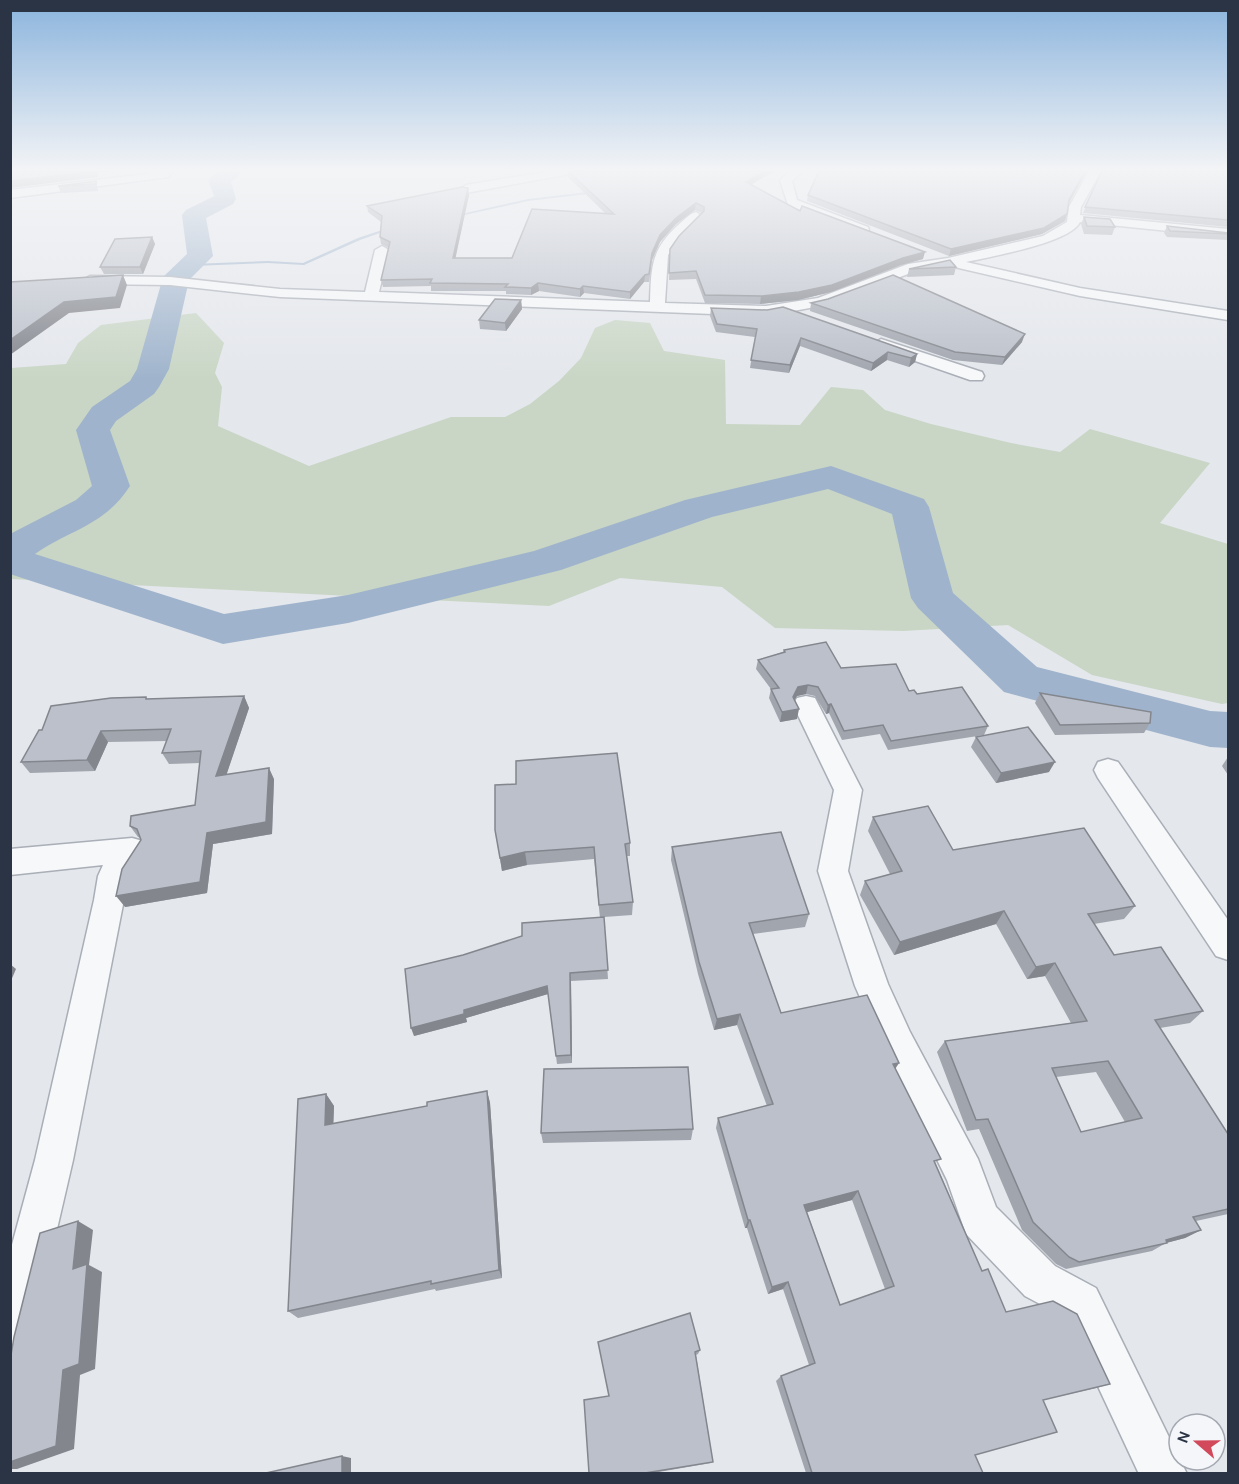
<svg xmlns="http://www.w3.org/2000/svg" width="1239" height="1484" font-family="Karla,sans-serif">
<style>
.green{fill:#c9d6c5}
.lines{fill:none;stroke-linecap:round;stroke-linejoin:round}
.stream{fill:#9fb4cc;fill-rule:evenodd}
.river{fill:#9fb4cc;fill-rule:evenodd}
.street-casing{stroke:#a9aeb7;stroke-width:3}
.street{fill:#f7f8fa;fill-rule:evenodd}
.wall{fill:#a1a5ae;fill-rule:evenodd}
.shaded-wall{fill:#83868d}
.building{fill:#bbc0ca;stroke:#83868d;stroke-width:1.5;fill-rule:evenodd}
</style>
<rect width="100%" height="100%" fill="#e4e7ec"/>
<polygon class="green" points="196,313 224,343 215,373 222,387 218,426 309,466 451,417 505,417 530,404 559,381 581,358 595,328 615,320 650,323 664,351 725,360 726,424 800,425 831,387 863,390 885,410 931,424 1011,443 1060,452 1090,429 1210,463 1160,523 1228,544 1228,703 1222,704 1092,675 1008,625 903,631 775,628 722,587 620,578 549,606 11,579 11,368 66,364 78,343 101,325"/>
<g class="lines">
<g class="stream">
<polygon points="596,191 597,193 528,201 455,217 453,216 528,199"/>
<polygon points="388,228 391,229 360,240 304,265 268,263 192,266 190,265 192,264 268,261 303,263 358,238"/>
</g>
<path class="river" d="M218,171H243L231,182L236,199L233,204L206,218L213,256L189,280L169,369L159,387L154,394L116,421L110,430L130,486C104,526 71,529 35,554L224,614L348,595L534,551L685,500L831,466L924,499L929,507L953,593L1037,667L1210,711L1228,712V748L1210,747L1004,692L918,608L911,598L892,514L828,489L712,517L561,570L348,623L223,644L10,574V534L76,500L92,486L76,430L92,407L130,381L137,369L163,277L187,254L182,215L186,210L214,196L208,180Z"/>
<defs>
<g id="street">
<polygon points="552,171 576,171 570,174 466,193 460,189 466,185"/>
<polygon points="790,171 803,171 792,181 797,200 868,227 869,230 868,233 858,233 788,205 780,180"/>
<path d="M1089,171H1101L1081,207L1080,215L1228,229V237L1080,222C1070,243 989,257 966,262L1080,288L1228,311V320L1080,296L950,266L916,271L826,305L766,316L280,297L170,285L90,284L83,280L90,276L170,277L280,289L365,292L375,250L382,246L389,250L379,292L650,302C651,268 651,250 677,226C683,221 689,214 696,212L702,216L677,241L668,255L665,303L766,306L818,298L908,264L948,258L1043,236L1067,222L1069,207Z"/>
<polygon points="164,172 170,175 168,177 10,198 10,190"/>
<polygon points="881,339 982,372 984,376 982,380 970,380 875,347 873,344"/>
<polygon points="806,696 815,698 862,790 848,871 888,984 910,1032 978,1159 996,1207 1055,1266 1096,1288 1187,1474 1139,1474 1066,1318 1025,1296 966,1234 947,1180 886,1056 855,986 818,871 834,790 793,705 797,698"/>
<polygon points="1108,759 1118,762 1228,920 1228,960 1216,956 1098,778 1094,770 1098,762"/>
<polygon points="132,838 143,841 147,850 128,879 73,1160 32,1337 25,1352 10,1358 10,1252 35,1160 94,900 98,876 103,865 10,875 10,849"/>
</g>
</defs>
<use href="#street" class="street-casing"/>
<use href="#street" class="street"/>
</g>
<g class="wall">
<polygon points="568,171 751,184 800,211 923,259 901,265 831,292 798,300 760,304 705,303 696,279 669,280 670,249 702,213 695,210 676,224 660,242 652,260 649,282 644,282 630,299 584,293 580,297 539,291 531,295 506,294 506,291 431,291 431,286 383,287 381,280 389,248 381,244 380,237 381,222 368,212 367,206 469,195 455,258 512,258 606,214 568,177"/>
<polygon points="1087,171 1069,203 1067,214 1065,221 1042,234 949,256 807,201 808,195"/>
<polygon points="1101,171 1228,171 1228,227 1083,213"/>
<polygon points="96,181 98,191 61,193 58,186"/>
<polygon points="1084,217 1115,227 1112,235 1084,234 1081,224"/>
<polygon points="1167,226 1228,233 1228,240 1167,237 1164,233"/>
<polygon points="152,237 155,244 143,274 104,274 100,267"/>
<polygon points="956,267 954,275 907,277 909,269"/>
<polygon points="521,300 522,309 506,331 480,329 479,320"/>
<polygon points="811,303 1022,342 1002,365 953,360 810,311"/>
<polygon points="711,308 917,354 915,362 909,367 887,360 871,371 800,346 789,373 750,368 755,337 716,332 710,316"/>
<polygon points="784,650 909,691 988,726 984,735 888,750 880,734 842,740 829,713 826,714 815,696 806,694 797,696 794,700 797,719 780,722 769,698 771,689 756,669 758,660 783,652"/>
<polygon points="1040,693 1150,723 1144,733 1055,735 1035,703"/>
<polygon points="244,696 249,708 226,775 274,779 272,834 213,844 207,893 125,907 141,840 141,838 138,837 130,826 195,805 200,763 169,764 162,753 167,741 108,742 95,771 30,773 21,762 42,730 146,697 147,699"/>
<polygon points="976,737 1049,772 996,783 971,747"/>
<polygon points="1228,757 1228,775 1222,766"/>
<path d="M873,817L953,850L1135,906L1124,919L1094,924L1114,955L1203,1011L1190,1023L1160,1028L1228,1134V1214L1196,1221L1201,1230L1185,1238L1166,1243L1152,1251L1066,1269L1056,1264L1022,1230L979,1129L967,1131L937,1052L945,1041L1071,1023L1045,976L1027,979L996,924L894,955L860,895L865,881L890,874L868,831ZM1096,1072L1125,1122L1081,1132L1056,1077Z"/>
<polygon points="495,830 630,843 630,856 627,856 633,902 632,915 604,917 608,979 571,981 572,1063 557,1064 548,994 466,1018 467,1022 414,1036 463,955 600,918 594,859 527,865 502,871"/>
<path d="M672,847L809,914L805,927L753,934L781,1013L895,1069L982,1271L1006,1312L1110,1384L1096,1388L1043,1400L975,1455L983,1473H806L776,1381L781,1376L809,1365L783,1289L768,1294L747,1228H745L716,1128L718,1118L767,1106L737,1025L714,1030L698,974L671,860ZM852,1200L885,1289L840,1305L807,1212Z"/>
<polygon points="487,1091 490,1103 502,1278 436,1291 435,1289 298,1318 288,1311 326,1094 334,1106 333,1124 427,1106"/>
<polygon points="693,1129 691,1140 543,1143 541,1133"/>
<polygon points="700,1350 698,1354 696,1355 713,1462 711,1463 653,1473 589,1473 609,1396"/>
</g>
<g class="shaded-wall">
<polygon points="96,171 113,171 98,173 98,177 10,188 10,181"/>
<polygon points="765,171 775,171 745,188 746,182"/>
<polygon points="1085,171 1087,171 1067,206 1069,200"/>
<polygon points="468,188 469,195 454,265 453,258"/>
<polygon points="696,203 695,210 676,224 660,242 652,260 649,282 652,253 660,235 676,218"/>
<polygon points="1067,214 1065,221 1042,234 949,256 951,249"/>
<polygon points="152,237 155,244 143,274 140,267"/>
<polygon points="925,252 923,259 901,265 831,292 798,300 760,304 761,296"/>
<polygon points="123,275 127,285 120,308 69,313 10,355 10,340 64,302"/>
<polygon points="645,275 644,282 630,299 630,292"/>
<polygon points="538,283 539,291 531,295 531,288"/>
<polygon points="583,286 584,293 580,297 580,289"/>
<polygon points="521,300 522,309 506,331 505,323"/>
<polygon points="1025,334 1022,342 1002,365 1005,357"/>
<polygon points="801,338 800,346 789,373 790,365"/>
<polygon points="888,352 887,360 871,371 873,363"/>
<polygon points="917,354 915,362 909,367 911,358"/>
<polygon points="808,685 806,694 797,696 791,706 793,697 798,687"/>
<polygon points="244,696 249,708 222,788 216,776"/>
<polygon points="831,704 829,713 826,714 828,705"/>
<polygon points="799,709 797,719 780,722 782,712"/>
<polygon points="101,731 108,742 95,771 87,760"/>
<polygon points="1055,762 1049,772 996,783 1001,773"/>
<polygon points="269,768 274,779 272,834 213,844 207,893 125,907 116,896 207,833"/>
<polygon points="525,852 527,865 502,871 500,858"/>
<polygon points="1004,911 996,924 894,955 900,942"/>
<polygon points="1055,963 1045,976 1027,979 1036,967"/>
<polygon points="10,964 16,969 10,983"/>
<polygon points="570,973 571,981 572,1063 571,1055"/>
<polygon points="547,986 548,994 466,1018 467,1022 414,1036 411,1028 464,1010"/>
<polygon points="740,1014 737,1025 714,1030 717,1019"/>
<polygon points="899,1063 892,1074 893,1064"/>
<polygon points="487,1091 490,1103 502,1278 499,1270"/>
<polygon points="326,1094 334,1106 333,1136 325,1125"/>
<polygon points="858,1191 852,1200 800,1214 804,1205"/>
<polygon points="748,1220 750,1220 747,1228 745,1228"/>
<polygon points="78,1221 93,1230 89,1265 102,1272 95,1369 80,1375 74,1449 17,1469 10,1469 10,1462 73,1269"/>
<polygon points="1201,1230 1185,1238 1166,1243 1166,1240"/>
<polygon points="788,1282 783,1289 768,1294 772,1287"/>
<polygon points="342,1456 351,1458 351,1473 342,1473"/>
</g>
<g class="building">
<polygon points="10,171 96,171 10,181"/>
<polygon points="568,171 765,171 746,182 800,211 802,206 925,252 903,258 832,285 799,292 761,296 705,295 696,271 669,273 670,249 679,236 704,211 704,207 696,203 676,218 660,235 652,253 649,274 645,275 630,292 583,286 580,289 538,283 531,288 505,287 508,284 430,283 432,279 381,280 390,242 380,237 382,216 367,206 462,187 468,188 453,258 512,258 532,209 614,214"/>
<polygon points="819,171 1085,171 1069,200 1067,214 1044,228 951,249 808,195"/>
<polygon points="1102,171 1228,171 1228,220 1085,207"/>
<polygon points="96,181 96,184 58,186"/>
<polygon points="1084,217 1110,219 1115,227 1087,226"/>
<polygon points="1167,226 1228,233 1228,234 1170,231"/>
<polygon points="152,237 140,267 100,267 115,239"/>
<polygon points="950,260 956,267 909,269"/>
<polygon points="123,275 116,297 64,302 10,340 10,282"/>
<polygon points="893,275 1025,334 1005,357 955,352 811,303 828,299"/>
<polygon points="495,299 521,300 505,323 479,320"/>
<polygon points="783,307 917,354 911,358 888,352 873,363 801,338 790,365 751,360 757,329 717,324 711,308 767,310"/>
<polygon points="826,642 841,668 896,664 909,691 914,690 917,694 962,687 988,726 891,741 883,725 844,731 831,704 828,705 818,687 808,685 798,687 793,697 799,709 782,712 771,689 779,688 758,660 785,652 784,650"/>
<polygon points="1040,693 1151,712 1150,723 1060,725"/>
<polygon points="244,696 216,776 269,768 266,822 207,833 200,882 116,896 122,869 141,840 137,829 130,826 131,816 195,805 201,751 162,753 171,729 101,731 87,760 21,762 39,730 42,730 51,706 111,698 146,697 146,699"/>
<polygon points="1028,727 1055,762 1001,773 976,737"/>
<polygon points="617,753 630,843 625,844 633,902 599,905 594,847 525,852 500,858 495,830 495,785 516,784 516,761"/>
<path d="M928,806L953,850L1084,828L1135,906L1088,914L1114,955L1161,947L1203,1011L1155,1020L1228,1134V1209L1193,1217L1201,1230L1166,1240L1167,1243L1079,1262L1069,1257L1033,1222L988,1119L976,1120L945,1041L1087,1021L1055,963L1036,967L1004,911L900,942L865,881L902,871L873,817ZM1108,1061L1142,1118L1081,1132L1052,1068Z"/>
<path d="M781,832L809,914L749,923L781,1013L867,995L899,1063L893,1064L941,1159L934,1161L982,1271L988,1269L1006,1312L1053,1301L1077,1314L1110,1384L1043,1400L1057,1432L975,1455L983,1473H812L781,1376L815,1363L788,1282L772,1287L750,1220H748L718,1118L773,1104L740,1014L717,1019L699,962L672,847ZM858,1191L894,1286L840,1305L804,1205Z"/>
<polygon points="604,917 608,970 570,973 571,1055 556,1056 547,986 464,1010 464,1014 411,1028 405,969 463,955 522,936 522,923"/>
<polygon points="688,1067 693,1129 541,1133 544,1069"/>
<polygon points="487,1091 499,1270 431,1284 431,1281 288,1311 298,1099 326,1094 325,1125 427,1106 427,1102"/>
<polygon points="78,1221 73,1269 87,1264 79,1364 63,1370 56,1446 10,1462 10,1361 14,1337 40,1233"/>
<polygon points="690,1313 700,1350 695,1352 713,1462 645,1473 589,1473 584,1400 609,1396 598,1342"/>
<polygon points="342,1456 342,1473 266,1473"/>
</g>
<linearGradient id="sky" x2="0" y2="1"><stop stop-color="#8bb4dd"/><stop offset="0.45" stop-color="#f3f4f6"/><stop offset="1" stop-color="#f3f4f6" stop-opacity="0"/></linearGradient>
<rect width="1239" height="378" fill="url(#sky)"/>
<rect width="1239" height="1484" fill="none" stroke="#2b3445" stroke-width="24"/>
<g transform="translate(1197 1442) rotate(290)"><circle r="28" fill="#f4f6f9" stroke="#a4a8b1" stroke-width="1.5"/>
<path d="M0-4.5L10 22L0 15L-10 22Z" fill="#d1495b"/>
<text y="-9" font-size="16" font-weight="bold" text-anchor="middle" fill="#2b3445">N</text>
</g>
</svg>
